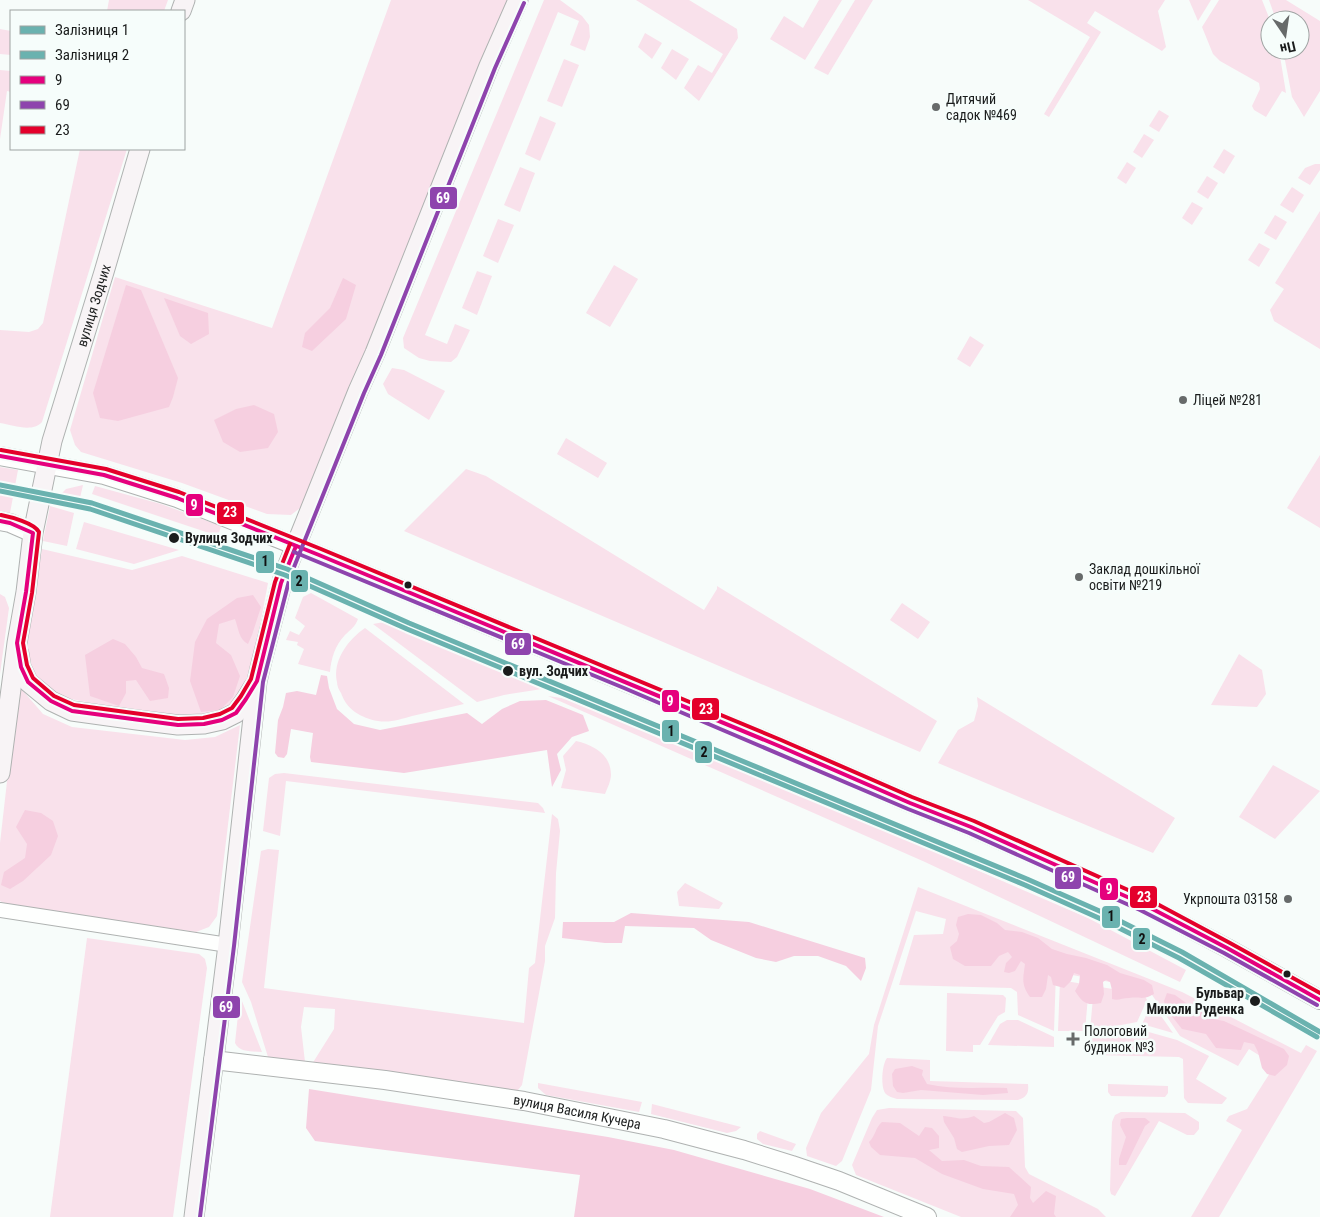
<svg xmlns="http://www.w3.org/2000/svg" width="1320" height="1217" font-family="'Roboto Condensed',sans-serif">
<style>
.green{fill:#f9e1eb}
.forest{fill:#f6cfe0}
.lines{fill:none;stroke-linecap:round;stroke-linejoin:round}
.minor-casing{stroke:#afb2b1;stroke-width:16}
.tertiary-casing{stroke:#afb2b1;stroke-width:20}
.secondary-casing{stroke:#afb2b1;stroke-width:21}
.minor{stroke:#fefffe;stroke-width:14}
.tertiary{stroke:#fefffe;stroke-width:18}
.secondary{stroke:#f8f4f6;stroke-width:19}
.bus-1-casing{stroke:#f6fdfb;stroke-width:8}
.bus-2-casing{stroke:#f6fdfb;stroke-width:8}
.bus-3-casing{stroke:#f6fdfb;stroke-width:8}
.bus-1{stroke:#e5007d;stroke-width:4}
.bus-2{stroke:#8e44ad;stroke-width:4}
.bus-3{stroke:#e4002b;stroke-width:4}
.rail-1-casing{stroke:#f6fdfb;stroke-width:9}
.rail-2-casing{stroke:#f6fdfb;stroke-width:9}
.rail-1{stroke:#6ab2af;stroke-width:5}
.rail-2{stroke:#6ab2af;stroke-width:5}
.poi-dot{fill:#676a6a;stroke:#f6fdfb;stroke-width:2}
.stop-dot{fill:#1a1c1c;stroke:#f6fdfb;stroke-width:2}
.labels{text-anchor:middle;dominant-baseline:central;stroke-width:5;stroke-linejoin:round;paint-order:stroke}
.poi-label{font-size:14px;fill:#1a1c1c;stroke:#f6fdfb;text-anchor:start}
.street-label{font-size:14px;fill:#1a1c1c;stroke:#f6fdfb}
.stop-label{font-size:14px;font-weight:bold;fill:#1a1c1c;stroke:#f6fdfb;text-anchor:start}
.line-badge{stroke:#f6fdfb;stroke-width:2}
.badge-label{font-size:14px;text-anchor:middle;font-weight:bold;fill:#fff}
.pale-badge-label{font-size:14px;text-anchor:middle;font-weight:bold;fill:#111}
</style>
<rect width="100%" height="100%" fill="#f7fcfa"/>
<g class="green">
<polygon points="109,0 168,0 164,11 107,11"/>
<polygon points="391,0 509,0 466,97 373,335 304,505 291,515 267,514 182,483 81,452 75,445 70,430 115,277 272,328"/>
<polygon points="544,0 560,0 582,16 589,25 590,37 585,51 570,45 579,21 558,12 425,335 447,344 455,324 470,330 457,357 451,362 430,361 419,358 404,348 403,338"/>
<polygon points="636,0 689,0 737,29 738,38 699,101 684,88 698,65 712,73 723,54"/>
<polygon points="819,0 842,0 805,60 770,39 784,16 803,28"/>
<polygon points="855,0 873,0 828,75 814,68"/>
<polygon points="1028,0 1165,0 1158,11 1166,47 1162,51 1095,11 1087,23 1101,32 1049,117 1044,114 1090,37"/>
<polygon points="1189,0 1211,0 1198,21"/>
<polygon points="1219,0 1262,0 1270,20 1270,50 1279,50 1286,93 1282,91 1266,117 1254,110 1252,106 1260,89 1259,83 1220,61 1213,54 1202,27"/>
<polygon points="1269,0 1286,0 1320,21 1320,91 1304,117 1292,97 1283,50 1300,50 1300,20 1276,20"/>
<polygon points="0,29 11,31 11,55 0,54"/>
<polygon points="645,33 662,43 652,59 638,47"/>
<polygon points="672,49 689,59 676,80 661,68"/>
<polygon points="564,59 579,65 562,107 547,101"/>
<polygon points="0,70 11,71 11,92 7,91 0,139"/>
<polygon points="1159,110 1169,116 1159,132 1149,126"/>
<polygon points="540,116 556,123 540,161 525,154"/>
<polygon points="1144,134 1154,140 1142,158 1133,152"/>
<path d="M80,149H127L42,422C32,433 13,425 0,423V330L29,332L38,329L43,323Z"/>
<polygon points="1224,149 1235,156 1224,174 1213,167"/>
<polygon points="1127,162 1136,168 1126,184 1117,178"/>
<polygon points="1315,164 1320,164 1320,170 1310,185 1298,178 1305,168"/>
<polygon points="520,167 535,173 520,212 504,205"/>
<polygon points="1207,176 1218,183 1208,199 1197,192"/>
<polygon points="1292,187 1304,195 1293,213 1280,205"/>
<polygon points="1192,202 1203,208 1192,225 1182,218"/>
<polygon points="1320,211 1320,349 1274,321 1270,310 1284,289 1275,283"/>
<polygon points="1275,215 1287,222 1276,240 1264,233"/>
<polygon points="498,219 514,225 498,263 483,256"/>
<polygon points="1259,243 1270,249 1259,267 1248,260"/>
<polygon points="614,265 638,279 610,327 586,313"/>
<polygon points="477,271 492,276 477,315 462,308"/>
<polygon points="970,336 984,345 970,367 957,359"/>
<polygon points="392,368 404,370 445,391 429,420 388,394 383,384"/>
<polygon points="566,438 607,463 598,478 557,454"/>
<polygon points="1320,455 1320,528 1287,508"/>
<polygon points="0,467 18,470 10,513 0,511"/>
<polygon points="466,469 486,476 704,610 717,589 717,586 937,721 920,752 404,531"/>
<polygon points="83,485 80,498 61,494 66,489"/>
<polygon points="95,486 161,504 221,526 218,536 92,494"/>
<polygon points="50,506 74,513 67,546 43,541"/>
<polygon points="84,522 179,550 134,564 76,549"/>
<polygon points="42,549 132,570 182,556 268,583 251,673 242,698 223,714 194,718 121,709 61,697 40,681 30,664 27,647"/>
<path d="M311,593L358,619C355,627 351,629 345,635C335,645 331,659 330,672L298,664L304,649L297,645L298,642L286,640L290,631L299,635L305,626L295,618L303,597Z"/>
<polygon points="0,594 5,597 9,608 0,674"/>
<polygon points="902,603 930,622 918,639 890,620"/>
<polygon points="384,622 542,689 504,695 477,702 373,624"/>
<path d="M365,628L464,704C447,708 430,712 412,716C401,719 390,723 378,721C361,718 347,710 341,693C339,690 337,686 337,682C332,660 349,639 365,628Z"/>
<polygon points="1239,654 1262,670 1266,694 1257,707 1211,705"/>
<polygon points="18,685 43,714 72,727 185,740 215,737 240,725 217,916 209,927 196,932 10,906 0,901 0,843"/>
<polygon points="548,696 568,699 928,849 1088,918 1186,970 1180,982 925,862"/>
<polygon points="977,697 1175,818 1153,853 938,763 958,730 974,721 978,706"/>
<path d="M576,741C593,745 611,754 611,775C611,781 607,789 605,794L561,788L566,770L563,756Z"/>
<polygon points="1273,765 1320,791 1275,839 1239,817"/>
<polygon points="284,773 538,803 543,808 545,813 286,781 280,836 263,831 269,778 275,774"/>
<polygon points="552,814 558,819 560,831 556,873 555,918 545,946 545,961 522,1085 518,1090 512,1091 312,1064 334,1029 335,1009 304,1007 301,1027 305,1062 268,1057 251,1002 242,982 261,851 268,849 279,850 264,988 524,1023 529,968 535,963"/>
<polygon points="685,883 723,903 719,909 679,906 677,892"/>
<polygon points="918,887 1182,992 1301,1053 1306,1045 1317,1051 1219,1217 1191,1217 1242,1130 1226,1121 1229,1116 1247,1109 1275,1065 1249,1049 1238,1066 1180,1036 1148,989 1056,972 1054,1031 1018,1015 1017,992 1011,988 899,985 914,935 943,934 946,919 916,911 878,1026 871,1090 842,1161 836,1166 807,1156 806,1148 821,1113 869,1054 874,1025"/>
<polygon points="87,938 199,954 205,959 207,968 173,1217 50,1217"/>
<polygon points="1060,980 1089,985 1085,1031 1058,1031"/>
<polygon points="1094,986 1144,994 1147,1000 1137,1022 1090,1031"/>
<polygon points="947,993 1003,995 1006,998 1005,1012 998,1016 980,1045 973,1045 973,1052 946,1051"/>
<path d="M240,996L262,1052C253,1051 240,1053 235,1043Z"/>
<polygon points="1152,1003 1173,1033 1142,1024"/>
<polygon points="1007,1020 1018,1020 1054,1037 1054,1047 988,1045 1000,1024"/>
<polygon points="1138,1029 1177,1040 1209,1056 1196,1079 1227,1098 1222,1104 1188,1103 1184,1098 1183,1059 1179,1057 1093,1055 1093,1046 1088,1046 1089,1039"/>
<path d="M887,1058L930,1060V1081L1028,1084C1029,1093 1027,1097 1018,1100L897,1099C893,1098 888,1096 886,1094C880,1088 882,1064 887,1058Z"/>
<polygon points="538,1083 642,1102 639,1112 546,1095 538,1088"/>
<polygon points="1108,1084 1168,1086 1168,1093 1165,1097 1111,1096 1108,1092"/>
<polygon points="652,1104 741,1127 736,1131 727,1133 651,1114"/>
<polygon points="889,1108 1016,1111 1023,1118 1025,1167 1029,1174 1098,1209 1106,1217 961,1217 856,1175 852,1165 872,1118 877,1110"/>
<polygon points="1121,1112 1185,1113 1199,1122 1199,1129 1194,1135 1187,1135 1159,1121 1115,1196 1111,1194 1110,1190 1112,1122 1115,1115"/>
<polygon points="760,1131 796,1144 792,1151 763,1144 757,1139 757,1134"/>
</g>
<g class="forest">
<polygon points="343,278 356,285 346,319 312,351 302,347 305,333 330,308"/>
<polygon points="126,285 141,290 178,378 173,397 169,407 118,421 100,418 93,393"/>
<polygon points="164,298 208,313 209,334 191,344 180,336"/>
<polygon points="254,405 274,414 278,432 268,448 240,452 223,442 214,420 236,409"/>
<path d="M253,595L261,607L252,635L248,644C239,640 238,627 235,619L219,624L216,643L231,655L240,676L233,697L220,710L201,712L190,681L195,642L207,619L237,598Z"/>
<polygon points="113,639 125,644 136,657 142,668 164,674 169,688 168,698 150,701 136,680 126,681 126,693 119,706 90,696 85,655"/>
<polygon points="321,675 327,676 329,688 337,709 354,724 380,730 467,713 482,724 502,709 520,701 546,700 583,715 589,731 572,737 557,754 561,770 552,787 547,750 404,773 311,762 310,757 313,733 291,729 287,754 284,758 278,757 275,753 278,720 283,707 286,693 297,691 316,695"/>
<polygon points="25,810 41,813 53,821 58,836 51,855 23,881 10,889 1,885 4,872 25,858 27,844 16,827"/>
<polygon points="631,913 749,922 865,958 866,968 861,981 846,966 818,956 794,956 776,962 756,958 711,940 694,928 625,926 622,943 605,943 562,938 563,922 614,922"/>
<path d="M968,914L981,915L997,923L1005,930L1022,932L1038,938L1052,949L1067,954L1086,958L1107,965L1120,973L1144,980L1152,985L1154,994C1141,1001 1141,996 1129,998C1122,998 1118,1001 1112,999V990L1110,982L1106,980L1103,982L1104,994L1101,1003C1086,1006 1083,1003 1075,991L1079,984L1080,975L1074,973L1071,981L1064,988L1053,985L1051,977L1048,975L1046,989L1042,997H1030C1021,984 1023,979 1025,964L1021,961L1015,971L1009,973L1004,972L1006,963L1012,957L1008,952L999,956L991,966H965L953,959L950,947L957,941L959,934L956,925L958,917Z"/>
<polygon points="1167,993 1175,995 1189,1005 1205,1010 1208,1018 1224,1021 1284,1049 1289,1056 1287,1065 1275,1076 1267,1074 1262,1068 1258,1052 1254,1044 1244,1042 1241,1050 1216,1048 1206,1034 1182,1029 1166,1009 1164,1001"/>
<path d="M912,1066L923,1070L922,1075L927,1084C953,1090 980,1087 1007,1088L1008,1093L983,1095L921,1090L903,1093L897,1092L893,1086L892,1074L895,1069Z"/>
<polygon points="309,1089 608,1137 674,1150 810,1189 884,1217 574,1217 580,1175 315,1141 306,1128"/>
<path d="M1005,1113L1014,1118L1017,1130L1009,1145L989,1146L962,1152L957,1149L954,1138L944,1122L943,1116C957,1117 960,1121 974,1116L984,1123L989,1122Z"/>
<polygon points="1127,1118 1145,1118 1150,1122 1145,1126 1126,1165 1119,1165 1119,1159 1126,1137 1120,1125 1121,1119"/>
<path d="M882,1122L900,1123L919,1136L925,1127L932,1128L939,1136V1148L929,1150L942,1161L964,1160L981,1166L1009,1167L1031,1187L1030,1198L1033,1203L1046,1191L1056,1196L1054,1214L1056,1217H1010L1018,1205L1014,1194L983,1189L942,1174L915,1158L880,1155L871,1147L869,1142C876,1135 875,1128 882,1122Z"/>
</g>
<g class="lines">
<defs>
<polyline id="minor" points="0,910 228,945"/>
<g id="tertiary">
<polyline points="0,456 104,475 177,498 319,555 779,746 910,803 971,827 1143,904 1227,948 1320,1000"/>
<polyline points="0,521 10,523 33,533"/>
<path id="s1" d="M213,1060L385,1080L524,1101L664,1129L744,1150L792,1165L839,1181L927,1217"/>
</g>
<g id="secondary">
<polyline points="181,11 185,0"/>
<polyline points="19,654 21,667 28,682 51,701 72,711 137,720 178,725 204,724 222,720 236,713 246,699 254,686"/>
<path id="s2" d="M0,773L17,643L26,592L33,533L52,441L104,272L140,149"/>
<polyline points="194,1217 228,945 257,681 262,660 284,575 358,391 375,353 489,66 518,0"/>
</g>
</defs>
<use href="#minor" class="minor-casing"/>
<use href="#tertiary" class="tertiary-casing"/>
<use href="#secondary" class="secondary-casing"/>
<use href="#minor" class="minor"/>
<use href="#tertiary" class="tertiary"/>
<use href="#secondary" class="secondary"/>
<defs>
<g id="bus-1">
<polyline points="0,456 104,475 177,498 319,555 779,746 910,803 971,827 1143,904 1227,948 1320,1000"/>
<polyline points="0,521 10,523 33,533 26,592 17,643 21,667 28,682 51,701 72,711 178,725 204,724 222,720 236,713 246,699 257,681 281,583 296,546"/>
</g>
<g id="bus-2">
<polyline points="294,552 624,688 908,809 969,833 1140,910 1224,953 1317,1005"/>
<polyline points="200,1217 234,946 263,682 290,577 364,393 381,355 495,68 524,3"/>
</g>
<g id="bus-3">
<polyline points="1,450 106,469 179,492 321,549 781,740 912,797 974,821 1146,898 1230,943 1320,993"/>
<path d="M1,515C11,517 34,523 39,532L32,593L23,643L27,665L33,678L54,696L74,705L178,719L203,718L220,714L232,708L241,696L251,679L275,582L290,544"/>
</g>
</defs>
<use href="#bus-1" class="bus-1-casing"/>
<use href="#bus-2" class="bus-2-casing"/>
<use href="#bus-3" class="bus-3-casing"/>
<use href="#bus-1" class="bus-1"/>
<use href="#bus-2" class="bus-2"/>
<use href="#bus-3" class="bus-3"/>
<defs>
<polyline id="rail-1" points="0,485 92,503 287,569 409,623 1027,879 1104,913 1182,952 1320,1032"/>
<polyline id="rail-2" points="0,491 90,509 285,575 407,629 1025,885 1101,919 1179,958 1317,1037"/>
</defs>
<use href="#rail-1" class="rail-1-casing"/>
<use href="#rail-2" class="rail-2-casing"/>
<use href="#rail-1" class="rail-1"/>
<use href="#rail-2" class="rail-2"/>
</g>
<g class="poi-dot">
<circle cx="936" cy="107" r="5"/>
<circle cx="1183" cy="400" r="5"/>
<circle cx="1079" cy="577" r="5"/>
<circle cx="1288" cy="899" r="5"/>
<path d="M1070.5 1031.5h5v5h5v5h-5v5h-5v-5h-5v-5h5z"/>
</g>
<g class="stop-dot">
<circle cx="174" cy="538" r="6"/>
<circle cx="408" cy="585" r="4.5"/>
<circle cx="508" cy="671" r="6"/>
<circle cx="1287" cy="974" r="4.5"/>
<circle cx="1255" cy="1001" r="6"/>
</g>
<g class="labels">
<g class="poi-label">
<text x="946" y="99">Дитячий<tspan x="946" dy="16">садок №469</tspan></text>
<text x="1193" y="400">Ліцей №281</text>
<text x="1089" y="569">Заклад дошкільної<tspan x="1089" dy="16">освіти №219</tspan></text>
<text x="1278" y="899" text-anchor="end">Укрпошта 03158</text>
<text x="1084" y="1031">Пологовий<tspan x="1084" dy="16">будинок №3</tspan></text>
</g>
<g class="street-label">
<text stroke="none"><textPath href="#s2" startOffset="478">вулиця Зодчих</textPath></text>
<text stroke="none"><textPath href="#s1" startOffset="368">вулиця Василя Кучера</textPath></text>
</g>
<g class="stop-label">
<text x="185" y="538">Вулиця Зодчих</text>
<text x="519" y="671">вул. Зодчих</text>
<text x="1244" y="993" text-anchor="end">Бульвар<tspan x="1244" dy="16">Миколи Руденка</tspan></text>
</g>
</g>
<g class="line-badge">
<rect x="429" y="186" width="29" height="24" rx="5" fill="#8e44ad"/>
<rect x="185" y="493" width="19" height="24" rx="5" fill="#e5007d"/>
<rect x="216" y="501" width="29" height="24" rx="5" fill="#e4002b"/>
<rect x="255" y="550" width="20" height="24" rx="5" fill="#6ab2af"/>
<rect x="290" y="569" width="19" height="24" rx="5" fill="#6ab2af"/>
<rect x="504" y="632" width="28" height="24" rx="5" fill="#8e44ad"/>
<rect x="661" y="689" width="19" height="24" rx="5" fill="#e5007d"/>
<rect x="691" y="697" width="29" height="24" rx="5" fill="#e4002b"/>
<rect x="661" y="719" width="19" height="24" rx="5" fill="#6ab2af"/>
<rect x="694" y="740" width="19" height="24" rx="5" fill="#6ab2af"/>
<rect x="1054" y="866" width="28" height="24" rx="5" fill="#8e44ad"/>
<rect x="1099" y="877" width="20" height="24" rx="5" fill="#e5007d"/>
<rect x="1129" y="885" width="29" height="24" rx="5" fill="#e4002b"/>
<rect x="1101" y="905" width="20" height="24" rx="5" fill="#6ab2af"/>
<rect x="1132" y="927" width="19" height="24" rx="5" fill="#6ab2af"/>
<rect x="212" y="995" width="29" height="24" rx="5" fill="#8e44ad"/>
</g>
<g class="badge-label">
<text x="443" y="203">69</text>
<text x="194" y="510">9</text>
<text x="230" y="517">23</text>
<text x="518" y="649">69</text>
<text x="670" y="706">9</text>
<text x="706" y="714">23</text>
<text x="1068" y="882">69</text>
<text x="1109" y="894">9</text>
<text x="1144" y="902">23</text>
<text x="226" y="1012">69</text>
</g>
<g class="pale-badge-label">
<text x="265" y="566">1</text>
<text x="299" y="586">2</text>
<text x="671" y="736">1</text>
<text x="704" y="757">2</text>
<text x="1111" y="921">1</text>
<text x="1142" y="944">2</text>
</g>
<rect x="10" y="10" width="175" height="140" fill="#f6fdfb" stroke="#9ea3a2"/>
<rect x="20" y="26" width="25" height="8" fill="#6ab2af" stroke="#9ea3a2"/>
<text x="55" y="35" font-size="15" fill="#1a1c1c">Залізниця 1</text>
<rect x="20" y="51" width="25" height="8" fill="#6ab2af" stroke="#9ea3a2"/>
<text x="55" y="60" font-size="15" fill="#1a1c1c">Залізниця 2</text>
<rect x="20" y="76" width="25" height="8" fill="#e5007d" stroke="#9ea3a2"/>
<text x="55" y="85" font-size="15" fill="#1a1c1c">9</text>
<rect x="20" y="101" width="25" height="8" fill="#8e44ad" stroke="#9ea3a2"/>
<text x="55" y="110" font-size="15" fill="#1a1c1c">69</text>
<rect x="20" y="126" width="25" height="8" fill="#e4002b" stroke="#9ea3a2"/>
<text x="55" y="135" font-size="15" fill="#1a1c1c">23</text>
<g transform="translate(1285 35) rotate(167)"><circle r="24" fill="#f6fdfb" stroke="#9ea3a2"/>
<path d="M0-4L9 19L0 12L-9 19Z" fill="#676a6a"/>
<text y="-8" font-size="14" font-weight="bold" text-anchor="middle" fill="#1a1c1c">Пн</text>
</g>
</svg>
